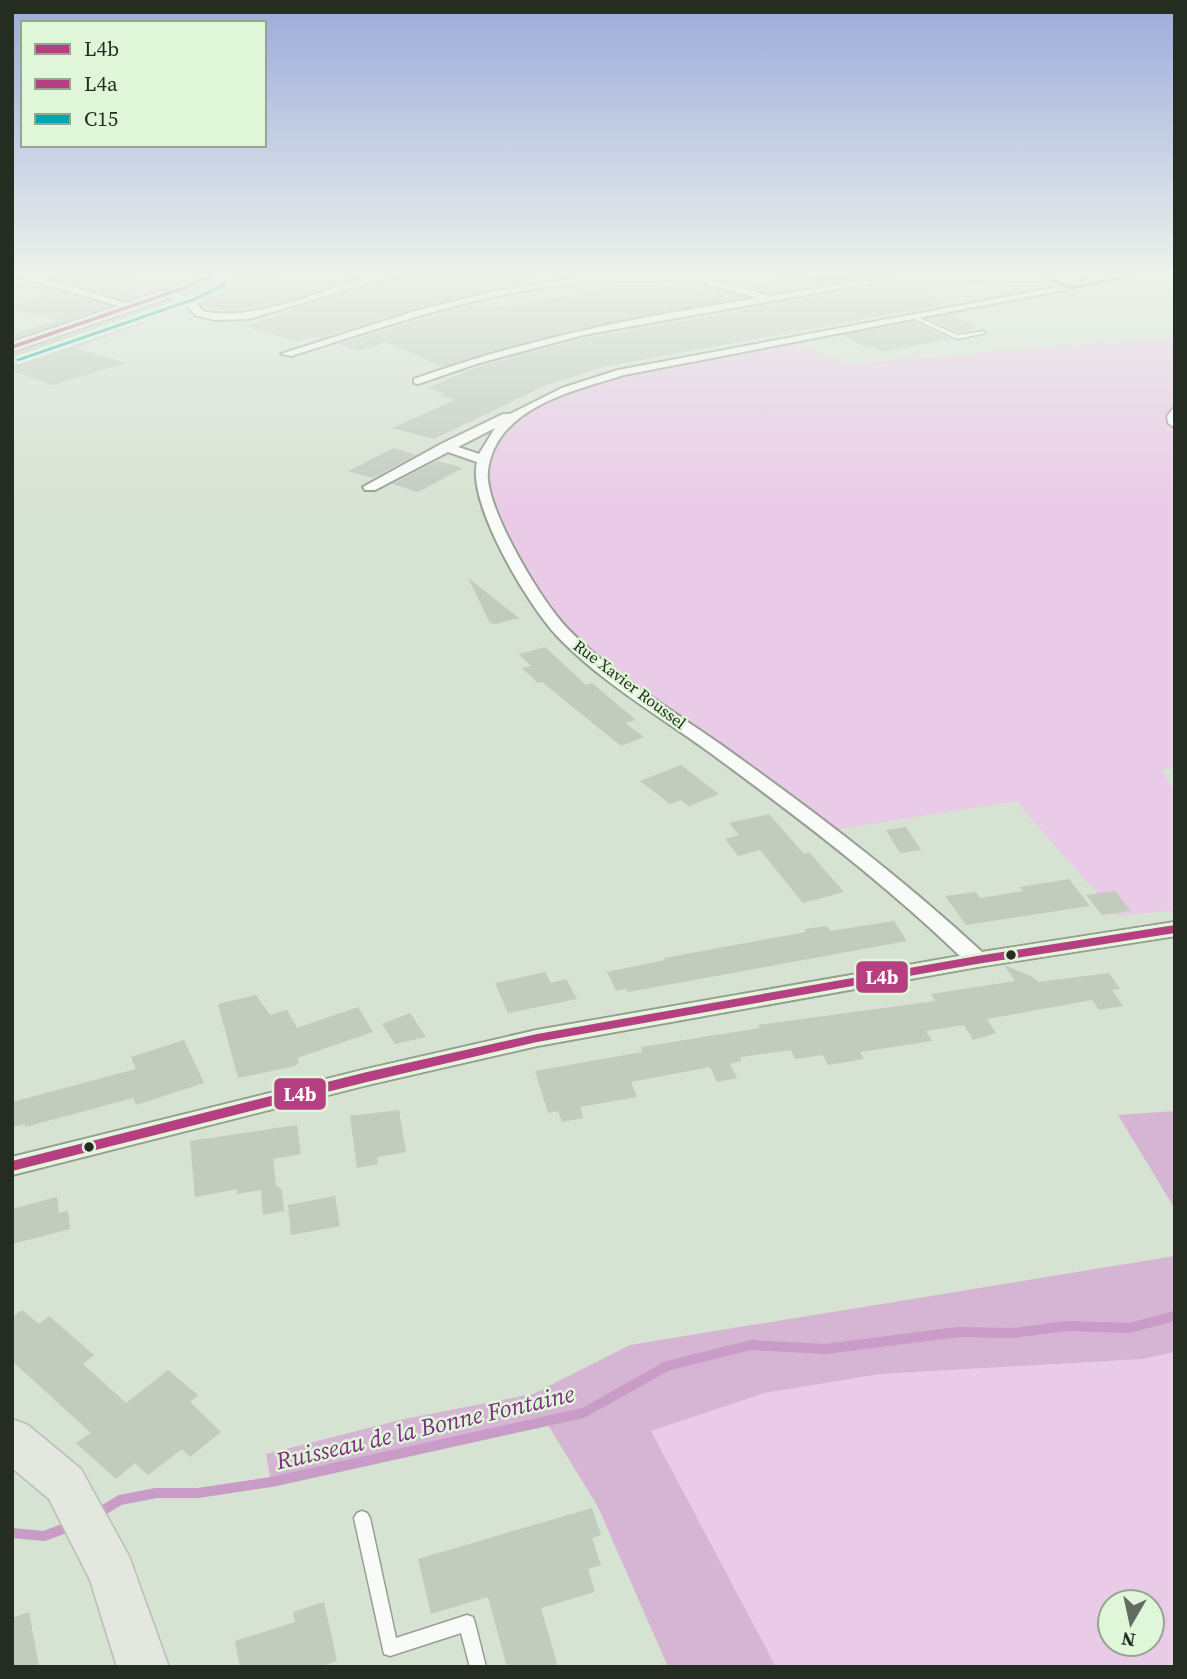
<svg xmlns="http://www.w3.org/2000/svg" width="1187" height="1679" font-family="'Source Serif 4',serif">
<style>
.green{fill:#e9cae7;fill-rule:evenodd}
.forest{fill:#d6b4d4}
.lines{fill:none;stroke-linecap:round;stroke-linejoin:round}
.stream{stroke:#c99cc8;stroke-width:10}
.building{fill:#c1cbbe}
.service-casing{stroke:#979f93;stroke-width:3}
.minor-casing{stroke:#979f93;stroke-width:4}
.tertiary-casing{stroke:#979f93;stroke-width:4}
.primary-casing{stroke:#b9bfb7;stroke-width:3}
.service{fill:#f9fbf8;fill-rule:evenodd}
.minor{fill:#f9fbf8;fill-rule:evenodd}
.tertiary{fill:#f9fbf8;fill-rule:evenodd}
.primary{fill:#e3e7e0;fill-rule:evenodd}
.bus-1-casing{stroke:#e0f6d9;stroke-width:6}
.bus-2-casing{stroke:#e0f6d9;stroke-width:6}
.bus-3-casing{stroke:#e0f6d9;stroke-width:6}
.bus-1{fill:#b63f82;fill-rule:evenodd}
.bus-2{fill:#b63f82;fill-rule:evenodd}
.bus-3{fill:#00a4b2;fill-rule:evenodd}
.bus-dot{fill:#252d22;stroke:#e0f6d9;stroke-width:2.5}
.labels{text-anchor:middle;dominant-baseline:central;stroke-width:5;stroke-linejoin:round;paint-order:stroke}
.far-street-label{font-size:16px;fill:#252d22;stroke:#e0f6d9}
.near-water-label{font-size:24px;font-style:italic;fill:#812d83;stroke:#e0f6d9}
.line-badge{stroke:#e0f6d9;stroke-width:2.5}
.badge-label{font-size:19px;text-anchor:middle;font-weight:bold;fill:#fff}
</style>
<rect width="100%" height="100%" fill="#d6e2d2"/>
<g class="green">
<polygon points="1175,337 1175,768 1161,770 1175,790 1175,910 1117,916 1016,801 828,831 585,652 539,604 488,502 484,460 508,422 558,394 622,372 788,341 846,364"/>
<path d="M1175,1352V1667H776L650,1431L764,1393L880,1374L1142,1359ZM1110,1602H1152V1644H1110Z"/>
</g>
<g class="forest">
<polygon points="1175,1111 1175,1209 1118,1115"/>
<polygon points="1175,1256 1175,1352 1142,1359 880,1374 764,1393 651,1431 776,1667 668,1667 598,1507 545,1420 271,1482 266,1454 404,1419 533,1394 630,1345"/>
</g>
<g class="lines">
<g class="stream">
<polyline points="97,1514 120,1500 156,1493 198,1493 271,1482 583,1413 667,1366 751,1345 825,1349 958,1332 1014,1333 1065,1326 1129,1328 1175,1316"/>
<polyline points="12,1533 44,1536 71,1526"/>
</g>
</g>
<g class="building">
<polygon points="65,272 134,272 135,277 103,286 140,296 126,301 48,277"/>
<polygon points="358,272 378,272 294,298 246,309 230,311 201,304 194,298 245,273 315,283 329,278 338,280"/>
<polygon points="410,272 551,272 522,284 414,308 321,338 314,336 299,342 244,326"/>
<polygon points="801,280 830,280 835,283 771,293 747,287"/>
<polygon points="28,282 110,306 12,339 12,333 58,321 12,309 12,306 53,294 16,286"/>
<polygon points="901,283 947,304 603,367 544,386 434,439 392,428 455,400 439,395 444,393 427,388 477,367 584,338"/>
<polygon points="684,284 704,294 722,291 745,297 584,328 442,367 386,342 359,351 338,344 478,303 471,306 472,311 632,286 641,291"/>
<polygon points="164,302 185,307 76,348 126,363 52,385 12,371 12,353"/>
<polygon points="951,315 976,326 970,327 976,329 958,332 929,319"/>
<polygon points="914,322 951,339 882,352 873,348 868,349 842,335"/>
<polygon points="394,448 416,455 373,478 348,471"/>
<polygon points="437,461 463,468 418,492 392,484"/>
<polygon points="468,578 519,618 496,624 490,623"/>
<polygon points="545,647 586,685 592,683 636,720 625,723 644,737 621,746 542,682 538,683 522,668 531,666 519,654"/>
<polygon points="681,765 719,794 689,806 681,800 670,804 640,781"/>
<polygon points="769,814 804,854 809,852 844,892 803,903 760,850 738,856 725,839 739,835 729,823"/>
<polygon points="906,827 921,850 900,853 886,830"/>
<polygon points="1069,879 1090,906 966,925 945,896 976,892 980,898 993,896 1023,891 1020,887"/>
<polygon points="1115,891 1131,911 1102,915 1086,895"/>
<polygon points="894,921 907,941 628,992 626,989 616,991 607,972 665,960 664,958 806,932 805,929 827,926 830,931"/>
<polygon points="1004,965 1031,976 1039,982 1109,973 1120,989 1112,990 1123,1006 1099,1010 1092,1000 987,1019 996,1033 973,1040 964,1025 926,1031 932,1041 860,1052 864,1059 828,1065 823,1055 795,1059 791,1050 740,1057 741,1061 730,1064 737,1078 717,1082 710,1067 631,1082 637,1097 580,1107 583,1118 562,1122 558,1111 548,1113 535,1071 642,1052 641,1047 760,1028 758,1025 935,1001 931,994 1015,981"/>
<polygon points="545,972 551,983 566,979 577,999 508,1013 495,983"/>
<polygon points="256,995 270,1015 287,1010 297,1028 358,1007 373,1032 297,1058 299,1063 295,1066 238,1078 218,1004"/>
<polygon points="410,1013 426,1037 395,1044 382,1024"/>
<polygon points="184,1040 204,1083 136,1105 133,1098 25,1127 25,1124 12,1127 12,1102 136,1069 131,1057"/>
<polygon points="399,1110 406,1152 377,1157 378,1164 357,1168 350,1116"/>
<polygon points="297,1125 301,1154 273,1159 276,1185 282,1190 284,1211 263,1215 261,1190 237,1194 237,1189 195,1197 190,1141"/>
<polygon points="335,1196 340,1226 291,1235 288,1205"/>
<polygon points="57,1197 59,1213 68,1211 70,1229 12,1244 12,1209"/>
<polygon points="22,1310 39,1324 49,1316 94,1355 83,1364 126,1403 168,1370 198,1395 190,1402 221,1432 190,1457 182,1449 148,1475 135,1463 116,1479 76,1443 91,1433 12,1361 12,1317"/>
<polygon points="592,1508 601,1535 592,1538 601,1565 588,1569 595,1592 541,1608 558,1667 507,1667 488,1597 431,1614 418,1559"/>
<polygon points="324,1602 337,1661 319,1667 240,1667 235,1641 295,1622 293,1612"/>
<polygon points="29,1612 39,1667 12,1667 12,1618"/>
</g>
<g class="lines">
<defs>
<g id="service">
<polygon points="186,272 201,272 216,275 214,276"/>
<polygon points="1011,272 1047,272 1045,273 1013,273"/>
<polygon points="145,283 181,288 183,289 181,290 147,285"/>
<polygon points="912,316 916,316 958,335 983,331 986,333 957,339 912,318"/>
<polygon points="1175,406 1175,413 1173,416 1175,428 1168,423 1167,416"/>
<polygon points="362,1511 367,1513 370,1518 396,1638 467,1615 473,1617 475,1623 486,1667 470,1667 461,1633 390,1656 384,1654 354,1518 357,1513"/>
</g>
<g id="minor">
<polygon points="12,272 24,272 135,306 126,308 12,275"/>
<path d="M388,272H407L249,319L215,320L195,315L185,303L158,295L163,292C180,294 193,296 203,311C256,324 333,284 388,272Z"/>
<path d="M581,272H591L587,277L790,272L1076,276L1081,279L1076,282L828,277L711,280L771,296L867,280L872,283L583,335L476,364L418,384L414,383V379C526,339 641,316 758,298L705,284V280C664,281 622,280 581,283C483,291 384,327 291,356L281,354L415,311L492,292L577,278Z"/>
<path d="M1137,272H1157L624,375C580,389 515,403 494,449C490,458 487,470 488,480C492,518 541,601 568,629C611,674 669,708 720,744C811,809 900,876 982,952L1175,922V936L977,967L537,1046L367,1085L12,1175V1157L367,1069L537,1030L960,956C882,881 796,816 709,752C658,715 601,682 557,636C528,605 467,504 477,462L448,452L375,490H365L363,487L441,444L503,414H510L562,388L618,370ZM495,428L479,454L458,447Z"/>
</g>
<polygon id="tertiary" points="209,272 225,272 194,289 12,351 12,342 186,283"/>
<polygon id="primary" points="12,1419 28,1425 81,1469 129,1556 169,1667 117,1667 90,1580 49,1499 12,1468"/>
</defs>
<use href="#service" class="service-casing"/>
<use href="#minor" class="minor-casing"/>
<use href="#tertiary" class="tertiary-casing"/>
<use href="#primary" class="primary-casing"/>
<use href="#service" class="service"/>
<use href="#minor" class="minor"/>
<use href="#tertiary" class="tertiary"/>
<use href="#primary" class="primary"/>
<defs>
<polygon id="bus-1" points="1175,925 1175,933 977,964 537,1042 367,1082 12,1171 12,1161 367,1072 537,1034 977,956"/>
<g id="bus-2">
<polygon points="215,272 222,272 192,287 12,349 12,345 188,285"/>
<polygon points="1144,272 1155,272 1071,290 1044,278 1049,277 1072,286"/>
</g>
<polygon id="bus-3" points="225,283 227,286 197,300 19,361 14,360 193,298"/>
</defs>
<use href="#bus-1" class="bus-1-casing"/>
<use href="#bus-2" class="bus-2-casing"/>
<use href="#bus-3" class="bus-3-casing"/>
<use href="#bus-1" class="bus-1"/>
<use href="#bus-2" class="bus-2"/>
<use href="#bus-3" class="bus-3"/>
</g>
<linearGradient id="sky" x2="0" y2="1"><stop stop-color="#9baadb"/><stop offset="0.54" stop-color="#edf2eb"/><stop offset="1" stop-color="#edf2eb" stop-opacity="0"/></linearGradient>
<rect width="1187" height="507" fill="url(#sky)"/>
<g class="bus-dot">
<circle cx="1011" cy="955" r="6"/>
<circle cx="89" cy="1147" r="6"/>
</g>
<g class="labels">
<g class="far-street-label">
<text transform="translate(630 684) rotate(37)">Rue Xavier Roussel</text>
</g>
<g class="near-water-label">
<text transform="translate(425 1427) rotate(-13)">Ruisseau de la Bonne Fontaine</text>
</g>
</g>
<g class="line-badge">
<rect x="855" y="960" width="54" height="34" rx="7" fill="#b63f82"/>
<rect x="273" y="1077" width="54" height="34" rx="7" fill="#b63f82"/>
</g>
<g class="badge-label">
<text x="882" y="984">L4b</text>
<text x="300" y="1101">L4b</text>
</g>
<rect width="1187" height="1679" fill="none" stroke="#252d22" stroke-width="28"/>
<rect x="21" y="21" width="245" height="126" fill="#e0f6d9" stroke="#95a690" stroke-width="2"/>
<rect x="35" y="44" width="35" height="10" fill="#b63f82" stroke="#95a690" stroke-width="2"/>
<text x="84" y="56" font-size="21" fill="#252d22">L4b</text>
<rect x="35" y="79" width="35" height="10" fill="#b63f82" stroke="#95a690" stroke-width="2"/>
<text x="84" y="91" font-size="21" fill="#252d22">L4a</text>
<rect x="35" y="114" width="35" height="10" fill="#00a4b2" stroke="#95a690" stroke-width="2"/>
<text x="84" y="126" font-size="21" fill="#252d22">C15</text>
<g transform="translate(1131 1623) rotate(189)"><circle r="33" fill="#e0f6d9" stroke="#95a690" stroke-width="2"/>
<path d="M0-5L12 26L0 18L-12 26Z" fill="#636c60"/>
<text y="-10" font-size="19" font-weight="bold" text-anchor="middle" fill="#252d22">N</text>
</g>
</svg>
